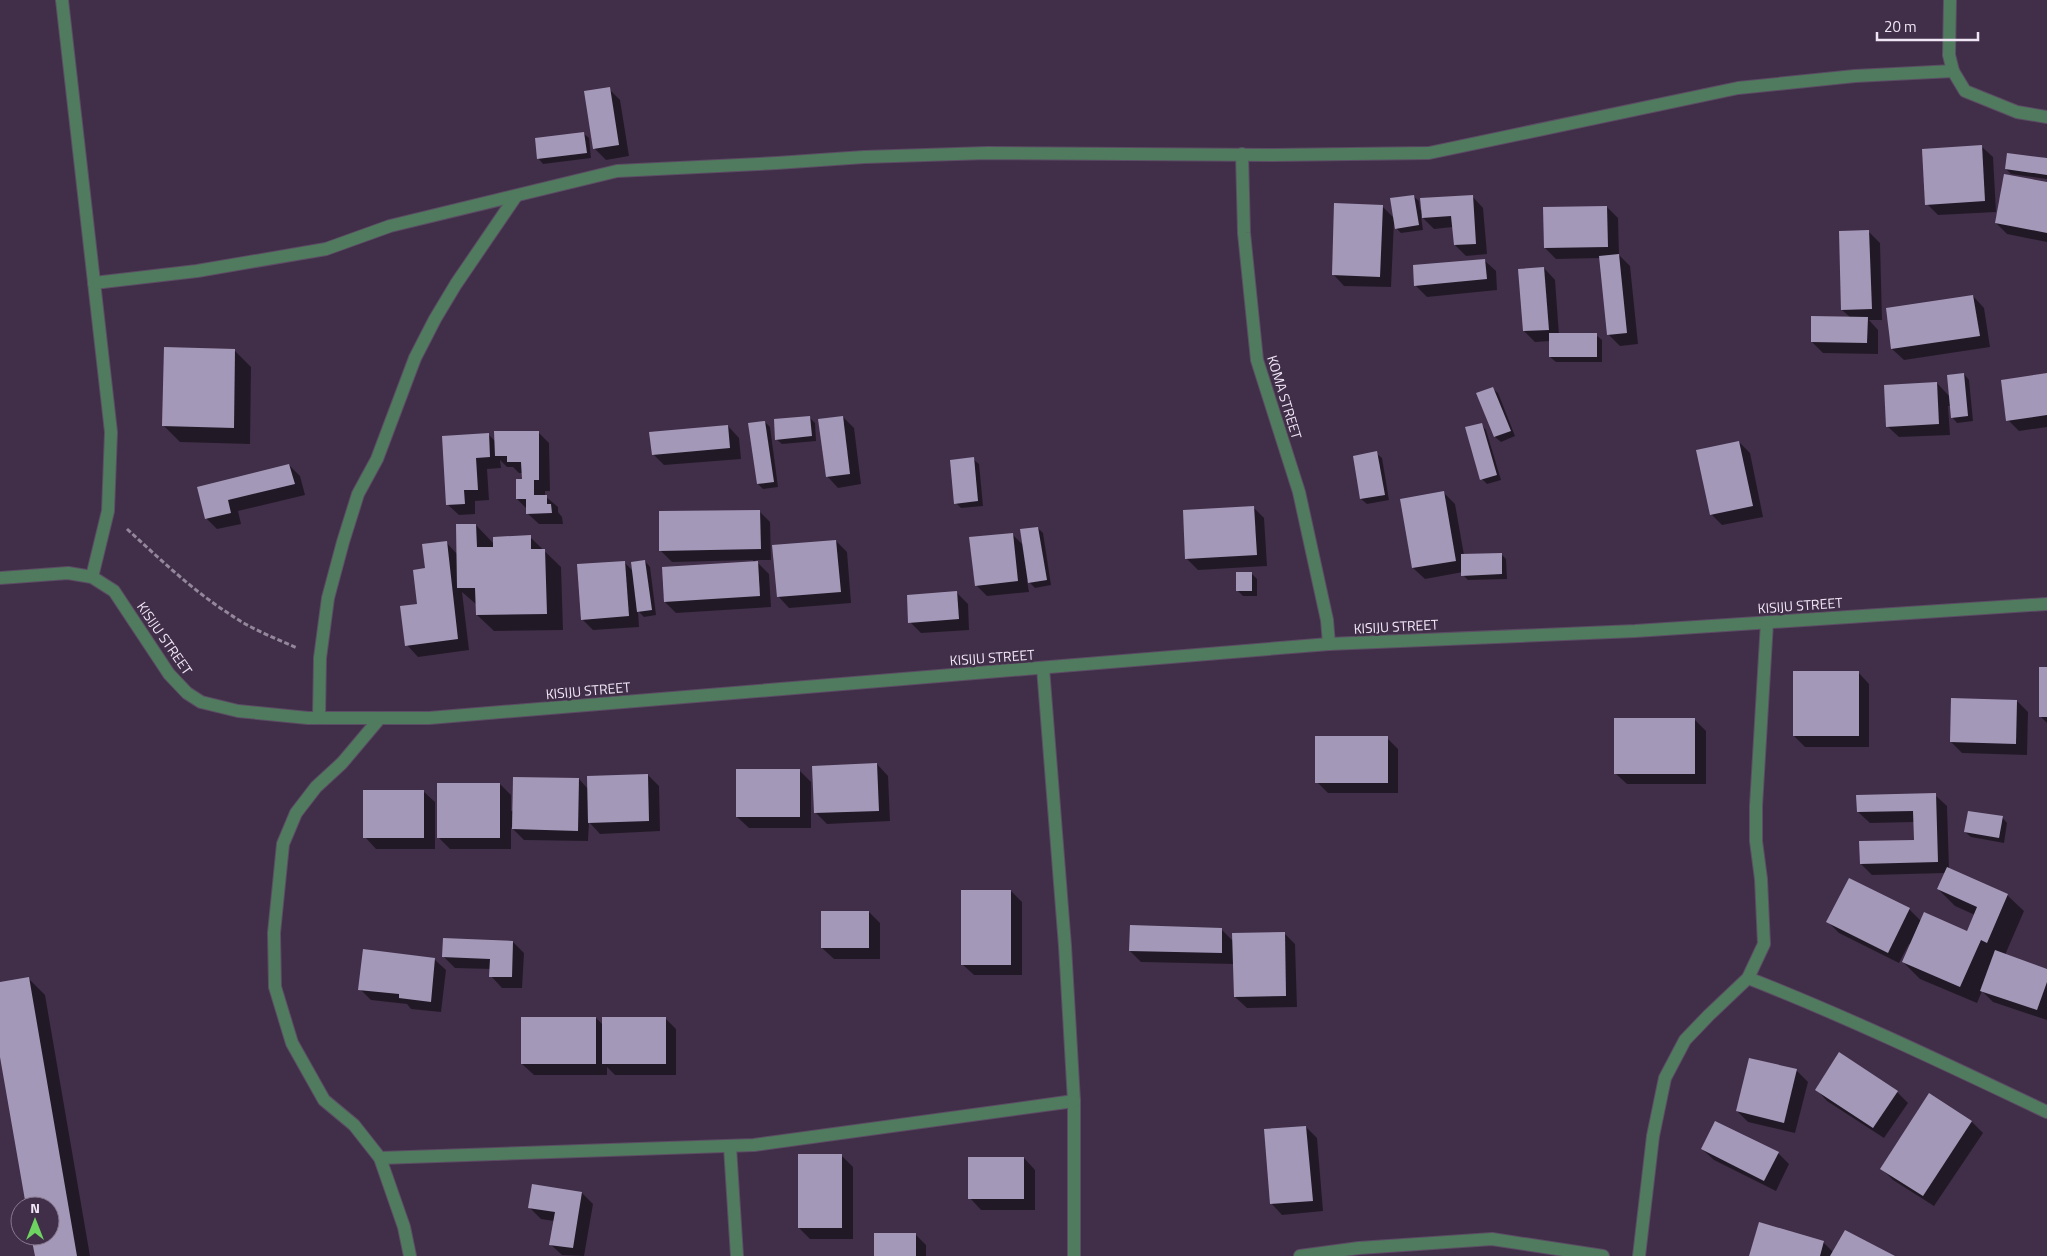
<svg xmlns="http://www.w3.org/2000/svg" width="2047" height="1256" font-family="'Titillium Web',sans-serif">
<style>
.shadow{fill:#0007}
.building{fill:#a498b9}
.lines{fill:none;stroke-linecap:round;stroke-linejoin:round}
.street-casing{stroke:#5d4c65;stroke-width:14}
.path{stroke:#94869b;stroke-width:3;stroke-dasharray:5 2.5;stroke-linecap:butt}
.street{stroke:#507b5e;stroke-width:12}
.labels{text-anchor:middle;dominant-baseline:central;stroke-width:5;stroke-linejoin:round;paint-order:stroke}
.street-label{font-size:14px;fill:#f0e5f5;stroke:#412f49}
</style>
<rect width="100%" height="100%" fill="#412f49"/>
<g class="shadow">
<polygon points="609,89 620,100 629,156 606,160 595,149"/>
<polygon points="583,133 589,138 591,158 543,164 538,158"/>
<polygon points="1981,146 1993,157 1996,212 1938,215 1927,204"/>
<polygon points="2047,160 2047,179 2011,174 2006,169"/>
<polygon points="2047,184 2047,242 2007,234 1996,223"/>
<polygon points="1413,196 1419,201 1420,210 1472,196 1483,208 1487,254 1466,256 1455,245 1453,227 1434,229 1421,216 1423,230 1401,233 1396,228 1394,221 1391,287 1344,286 1333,274 1382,206 1394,218"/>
<polygon points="1607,207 1618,218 1619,255 1630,266 1638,344 1620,346 1609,335 1601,258 1556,259 1545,248"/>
<polygon points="1869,232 1880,243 1882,320 1869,320 1878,330 1878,354 1823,353 1812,342 1851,318 1842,310"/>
<polygon points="1484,260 1496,271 1497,290 1427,297 1416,286"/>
<polygon points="1544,268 1555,280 1559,335 1596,335 1602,340 1602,362 1556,362 1550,357 1550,341 1535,342 1524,331"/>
<polygon points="1973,296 1984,308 1990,347 1904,360 1892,349"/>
<polygon points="234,350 251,367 250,444 180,442 164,426"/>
<polygon points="1964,374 1969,380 1973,421 1957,423 1952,417 1951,406 1948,406 1950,435 1899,437 1887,426 1937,383 1950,397"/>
<polygon points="2047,375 2047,427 2019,431 2008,420"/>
<polygon points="1492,388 1498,393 1515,436 1501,442 1495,437 1478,393"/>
<polygon points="809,417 815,423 816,441 782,444 776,439"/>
<polygon points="843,417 854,428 861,484 838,488 827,476"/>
<polygon points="765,422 770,427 778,487 763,489 758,484"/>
<polygon points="1481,424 1486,430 1501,480 1487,484 1482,479"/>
<polygon points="728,426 739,438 741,459 664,465 653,454"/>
<polygon points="538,432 549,443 550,491 545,491 545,496 558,507 558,512 562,517 563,524 539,524 527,513 527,509 517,499 523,480 523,473 519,473 513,467 507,467 500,460 501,468 487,469 489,500 475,501 475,514 459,515 447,504 488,434 496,442"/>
<polygon points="1739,442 1750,453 1763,517 1722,525 1711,514"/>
<polygon points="1376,453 1382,458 1389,500 1367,504 1361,499"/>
<polygon points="973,459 979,464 983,506 961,508 956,503"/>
<polygon points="289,465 300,476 305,495 238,511 241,524 217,529 206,518 198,488"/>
<polygon points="1444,493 1455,504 1464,555 1501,554 1506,559 1507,579 1468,580 1463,575 1463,572 1425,579 1413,568 1401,500"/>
<polygon points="1253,507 1264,518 1267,566 1198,570 1187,559 1184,512"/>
<polygon points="759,511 770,522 771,560 755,560 769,574 771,607 676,613 665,602 754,563 753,560 672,562 661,551"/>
<polygon points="476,525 494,544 530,537 561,567 563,630 494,631 477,615 477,605 462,592 469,650 418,657 407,645 427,570 446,542 457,554"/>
<polygon points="1038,528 1043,533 1051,585 1035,588 1027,580 1029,592 987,596 976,585 1012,534 1024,546"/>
<polygon points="836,541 847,552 851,603 789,608 778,596"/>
<polygon points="645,561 650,567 656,615 644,617 638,611 639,627 593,630 582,619 624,562 633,571"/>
<polygon points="1252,574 1257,579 1257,596 1243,596 1238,591"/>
<polygon points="957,593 968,604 969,630 921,633 910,622"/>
<polygon points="2047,668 2047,723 2040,716"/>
<polygon points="1858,672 1869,684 1869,747 1805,747 1794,736"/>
<polygon points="2017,701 2028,712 2027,755 1962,753 1951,742"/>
<polygon points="1695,720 1706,731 1706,784 1627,784 1615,773"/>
<polygon points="1387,738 1398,749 1398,793 1328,793 1317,782"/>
<polygon points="877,764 888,776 890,821 827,824 816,813"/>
<polygon points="800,771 811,782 811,828 749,828 737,817"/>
<polygon points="648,775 659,786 660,831 600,834 589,822 588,841 524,840 511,827 511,849 450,849 438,837 500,784 511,795 511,811 513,811 579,779 588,789"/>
<polygon points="423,791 435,802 435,849 376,849 365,837"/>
<polygon points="1935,795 1947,806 1949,869 2007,895 2024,911 2005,955 2047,970 2047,1020 1993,1002 1982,991 1977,1003 1920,979 1903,962 1911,945 1909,944 1899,963 1839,933 1828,922 1849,880 1909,909 1921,921 1967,932 1975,915 1955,906 1938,889 1945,873 1872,875 1861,864 1915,841 1915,822 1870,823 1858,812"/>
<polygon points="2002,817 2007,823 2004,843 1971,837 1965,832"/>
<polygon points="1011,891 1022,902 1022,975 974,975 962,964"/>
<polygon points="869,912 880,923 880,959 834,959 822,948"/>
<polygon points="1222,930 1233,941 1284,933 1295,944 1297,1007 1247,1008 1235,997 1234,964 1141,962 1130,951"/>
<polygon points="513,942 524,953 522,988 502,988 491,976 491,969 455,968 444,957"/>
<polygon points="434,959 446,970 441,1012 411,1009 407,1004 371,1000 360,989"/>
<polygon points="28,978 45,995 90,1256 36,1256 32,1236 50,1236 50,1206 27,1206 0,1049 0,983"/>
<polygon points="596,1018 604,1026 665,1018 676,1029 676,1075 615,1075 607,1067 607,1075 534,1075 522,1064"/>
<polygon points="1797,1071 1808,1082 1795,1133 1748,1122 1737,1111"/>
<polygon points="1816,1089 1897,1092 1908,1103 1884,1138 1827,1101"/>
<polygon points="1930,1095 1972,1122 1983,1133 1934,1206 1893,1180 1882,1169"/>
<polygon points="1306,1127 1317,1138 1323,1211 1282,1215 1271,1203"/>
<polygon points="1702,1149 1778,1153 1789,1164 1776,1191 1714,1160"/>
<polygon points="842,1156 853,1167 853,1239 810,1239 799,1228"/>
<polygon points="1024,1158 1035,1170 1035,1210 981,1210 970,1198"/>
<polygon points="582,1193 593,1204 584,1256 562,1255 550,1244 554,1221 541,1219 530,1208"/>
<polygon points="915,1234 926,1245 926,1256 875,1256"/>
<polygon points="1823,1242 1834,1253 1892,1256 1751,1256"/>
</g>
<g class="building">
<polygon points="610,87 619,145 593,149 584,91"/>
<polygon points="584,132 587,153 537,159 535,138"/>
<polygon points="1982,145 1985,201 1925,205 1922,149"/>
<polygon points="2007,153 2047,158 2047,175 2005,169"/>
<polygon points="2004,174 2047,182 2047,233 1995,223"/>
<polygon points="1414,195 1419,225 1395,229 1390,198"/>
<polygon points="1473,195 1476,244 1454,245 1451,216 1422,218 1420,198"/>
<polygon points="1334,203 1383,205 1380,277 1332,275"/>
<polygon points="1607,206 1608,247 1544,248 1543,207"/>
<polygon points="1869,230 1872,309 1841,310 1839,231"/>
<polygon points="1619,254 1627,333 1607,335 1599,256"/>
<polygon points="1485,259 1487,279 1414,286 1413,265"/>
<polygon points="1544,267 1549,330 1523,331 1518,269"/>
<polygon points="1973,295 1980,336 1891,349 1886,308"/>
<polygon points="1811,316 1868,317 1867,343 1811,342"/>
<rect x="1549" y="333" width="48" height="24"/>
<polygon points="164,347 235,349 234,428 162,426"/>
<polygon points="1964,373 1968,416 1951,418 1947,375"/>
<polygon points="2047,373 2047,415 2006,421 2001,380"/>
<polygon points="1937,382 1939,424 1886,427 1884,385"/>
<polygon points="1493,387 1511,431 1494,437 1476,393"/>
<polygon points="810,416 812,436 775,440 774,419"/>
<polygon points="843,416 850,474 826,477 818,419"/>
<polygon points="765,421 774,482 757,484 748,423"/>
<polygon points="1482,423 1497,475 1480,480 1465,427"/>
<polygon points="728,425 730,448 652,455 649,432"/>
<polygon points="494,431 539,431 539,480 534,480 534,495 547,495 547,504 551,504 552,513 526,514 526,499 516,499 516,479 522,479 521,462 507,462 507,456 495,456"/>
<polygon points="489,433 490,457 476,458 478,490 464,490 465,504 446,505 442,436"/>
<polygon points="1739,441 1753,506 1710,515 1696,450"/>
<polygon points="1377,451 1385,495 1360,499 1353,456"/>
<polygon points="974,457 978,501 954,504 950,460"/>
<polygon points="289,464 295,484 228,500 231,513 205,519 197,487"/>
<polygon points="1444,491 1456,561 1412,568 1400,499"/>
<polygon points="1254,506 1257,555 1185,559 1183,510"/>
<polygon points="760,510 761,549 659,551 659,511"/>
<polygon points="456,524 476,524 477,547 493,547 493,537 531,535 531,549 545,549 547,614 476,615 475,588 457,588"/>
<polygon points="1038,527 1047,580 1028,583 1020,529"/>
<polygon points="1013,533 1018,581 975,586 969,537"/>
<polygon points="836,540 841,592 777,597 772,545"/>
<polygon points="447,541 458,639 405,646 400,606 417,604 413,570 425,568 422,544"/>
<polygon points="1502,553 1502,574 1461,576 1461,554"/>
<polygon points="645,560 652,610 637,612 631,562"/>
<polygon points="625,561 629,616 581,620 577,564"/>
<polygon points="758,561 760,596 664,602 662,567"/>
<rect x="1236" y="572" width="16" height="19"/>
<polygon points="957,591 959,619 908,623 907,595"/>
<rect x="2039" y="667" width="8" height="50"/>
<rect x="1793" y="671" width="66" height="65"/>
<polygon points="1951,698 2017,700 2016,744 1950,742"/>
<rect x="1614" y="718" width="81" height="56"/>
<rect x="1315" y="736" width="73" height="47"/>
<polygon points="877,763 879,811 814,813 812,766"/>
<rect x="736" y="769" width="64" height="48"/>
<polygon points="648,774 649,821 588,823 587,776"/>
<polygon points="513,777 579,778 578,831 512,829"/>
<rect x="437" y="783" width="63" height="55"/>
<rect x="363" y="790" width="61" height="48"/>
<polygon points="1936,793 1938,862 1860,864 1859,841 1914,840 1913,811 1857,812 1856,795"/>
<polygon points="1968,811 2003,816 1999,838 1964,832"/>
<polygon points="1947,867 2008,894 1987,943 1981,940 1960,987 1902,962 1924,912 1967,931 1977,907 1937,889"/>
<polygon points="1849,878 1910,908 1888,953 1826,922"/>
<rect x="961" y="890" width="50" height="75"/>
<rect x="821" y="911" width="48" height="37"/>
<polygon points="1130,925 1222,928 1222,953 1129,951"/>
<polygon points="1285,932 1286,996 1234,997 1232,933"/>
<polygon points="443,938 513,941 512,977 489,977 490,959 442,957"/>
<polygon points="363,949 435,958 431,1002 399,998 399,994 358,990"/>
<polygon points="1995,950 2047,969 2047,982 2037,1010 1980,991"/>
<polygon points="29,977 77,1256 35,1256 31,1236 50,1236 50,1206 26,1206 0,1057 0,982"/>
<rect x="521" y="1017" width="75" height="47"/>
<rect x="602" y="1017" width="64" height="47"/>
<polygon points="1839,1052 1898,1091 1873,1128 1815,1090"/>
<polygon points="1749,1058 1797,1069 1784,1123 1736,1111"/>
<polygon points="1929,1093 1972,1121 1923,1196 1880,1169"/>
<polygon points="1715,1121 1779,1152 1764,1181 1701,1149"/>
<polygon points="1306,1126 1313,1201 1270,1204 1264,1129"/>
<rect x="798" y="1154" width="44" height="74"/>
<rect x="968" y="1157" width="56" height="42"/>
<polygon points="532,1184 582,1192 573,1248 549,1245 555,1212 528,1208"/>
<polygon points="1759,1222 1824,1241 1820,1256 1749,1256"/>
<polygon points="1845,1230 1895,1256 1830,1256"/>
<rect x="874" y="1233" width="42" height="23"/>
</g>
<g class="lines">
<defs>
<g id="street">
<polyline points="62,0 111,432 108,511 92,577"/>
<polyline points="1950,0 1949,55 1953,71 1965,91 2017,112 2047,117"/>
<polyline points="1242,154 1244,233 1257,360 1299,492 1327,620 1329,644"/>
<polyline points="94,283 197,271 326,249 390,226 617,171 777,163 864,157 987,153 1273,155 1429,153 1738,88 1855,76 1953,71"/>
<polyline points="0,578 68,573 92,577 114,591 169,674 187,693 201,702 238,711 308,718 429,718 1329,644 1635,631 2047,604"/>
<polyline points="1043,668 1065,946 1074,1101 1074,1256"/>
<polyline points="319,718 320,658 328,598 343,542 358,494 377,459 415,358 435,319 456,284 516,196"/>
<polyline points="380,718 342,763 316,787 296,813 283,844 274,933 275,987 292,1043 324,1100 354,1125 380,1158 404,1227 410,1256"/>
<path d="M1748,978C1850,1018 1948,1065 2047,1112"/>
<polyline points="730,1147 737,1256"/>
<polyline points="380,1158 754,1145 1074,1101"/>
<polyline points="1300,1256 1359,1248 1492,1239 1603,1256"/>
<polyline points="1639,1256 1653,1136 1665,1078 1685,1040 1709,1015 1748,978 1764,944 1761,879 1756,841 1756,806 1767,622"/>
</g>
</defs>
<use href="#street" class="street-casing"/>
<path class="path" d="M127,529C160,559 193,591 231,615C251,629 275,638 297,648"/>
<use href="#street" class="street"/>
</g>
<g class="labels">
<g class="street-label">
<text transform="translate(1285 397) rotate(73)">KOMA STREET</text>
<text transform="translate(1800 605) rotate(-4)">KISIJU STREET</text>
<text transform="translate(1396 626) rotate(-3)">KISIJU STREET</text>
<text transform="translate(165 638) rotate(55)">KISIJU STREET</text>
<text transform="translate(992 657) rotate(-4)">KISIJU STREET</text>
<text transform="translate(588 690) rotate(-5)">KISIJU STREET</text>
</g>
</g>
<g transform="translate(35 1221)"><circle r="24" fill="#412f49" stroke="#87788e"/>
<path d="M0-4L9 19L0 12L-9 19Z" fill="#6ed360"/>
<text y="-8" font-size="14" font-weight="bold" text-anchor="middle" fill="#f0e5f5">N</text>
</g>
<path d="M1877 32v8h101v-8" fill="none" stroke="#f0e5f5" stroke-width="2.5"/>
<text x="1884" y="32" font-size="15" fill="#f0e5f5" stroke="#412f49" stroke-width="4" paint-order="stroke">20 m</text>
</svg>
